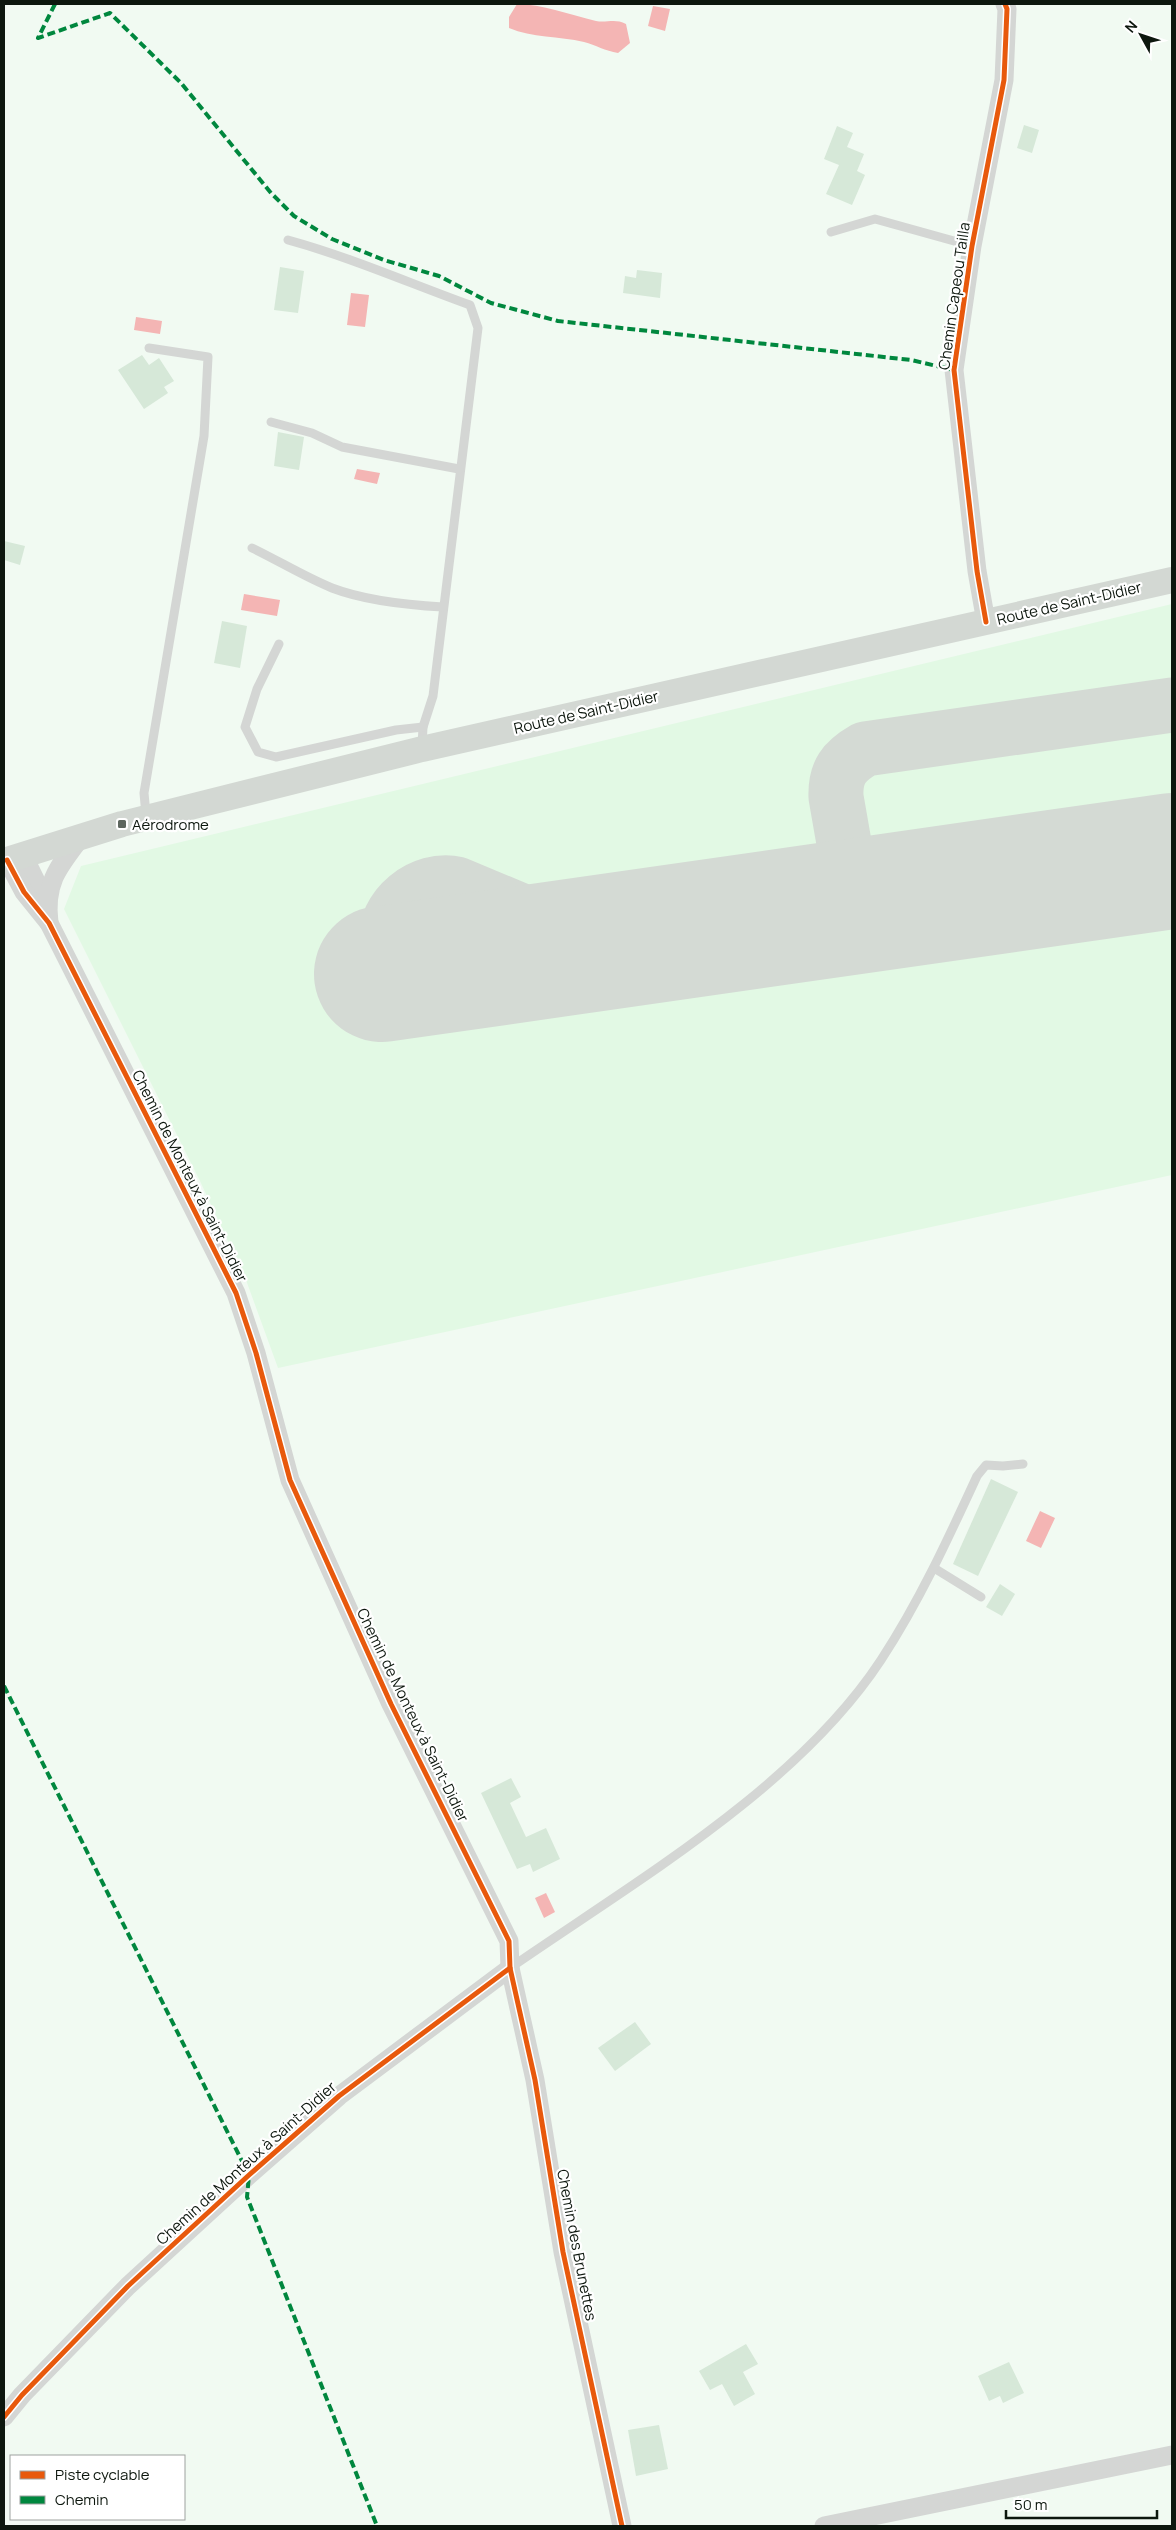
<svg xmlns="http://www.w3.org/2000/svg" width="1176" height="2530" font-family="Manrope,sans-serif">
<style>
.built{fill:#e2f9e4}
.water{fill:#f4b5b4}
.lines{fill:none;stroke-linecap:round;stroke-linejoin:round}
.taxiway{stroke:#d4dad4;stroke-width:55}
.runway{stroke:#d4dad4;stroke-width:136}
.building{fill:#d6e8d8}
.lane{stroke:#d4d6d4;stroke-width:9}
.street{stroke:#d4d6d4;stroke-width:19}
.secondary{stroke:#d3d8d3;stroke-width:26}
.quiet{stroke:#00873e;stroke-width:4;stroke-dasharray:8 4;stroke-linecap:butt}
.cycleway-casing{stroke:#fff;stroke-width:8}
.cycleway{stroke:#e8590c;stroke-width:5}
.poi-dot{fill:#5d665e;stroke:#fff;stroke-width:2}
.labels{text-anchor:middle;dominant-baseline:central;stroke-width:4.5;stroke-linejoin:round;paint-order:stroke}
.street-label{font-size:15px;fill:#0d170e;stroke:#fff}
.poi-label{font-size:15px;fill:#0d170e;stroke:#fff;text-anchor:start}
</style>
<rect width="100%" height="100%" fill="#f1faf2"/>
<polygon class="built" points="1172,604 1172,1175 278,1368 246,1280 200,1181 64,909 81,866"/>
<g class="water">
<path d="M517,4C541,4 571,15 596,21C607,23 615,18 626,24L630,43L618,53C605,51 596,45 584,42C559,36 532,38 509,28V17Z"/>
<polygon points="653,6 670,9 665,31 648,26"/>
<polygon points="351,293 369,295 365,327 347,325"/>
<polygon points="136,317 162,321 160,334 134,330"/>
<polygon points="357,469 380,473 377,484 354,479"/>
<polygon points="244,594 280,600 277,616 241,610"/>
<polygon points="1040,1511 1055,1518 1041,1548 1026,1541"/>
<polygon points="546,1893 555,1912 544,1918 535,1898"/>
</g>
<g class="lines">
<g class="taxiway">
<path d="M855,906L836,797C835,772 844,761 865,749L1172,705"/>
<path d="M402,970C395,963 387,954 386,944C383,907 422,876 457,884L600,944"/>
</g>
<polyline class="runway" points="382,974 1172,861"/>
</g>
<g class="building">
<polygon points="1024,125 1039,130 1032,153 1017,148"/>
<polygon points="837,126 853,133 847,147 864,154 857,171 865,175 852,205 826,194 839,165 824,159"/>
<polygon points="280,267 304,271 298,313 274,310"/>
<polygon points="637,270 662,273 660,298 623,293 625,276 636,278"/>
<polygon points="142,355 149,365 159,358 174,381 164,387 168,393 144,409 118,370"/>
<polygon points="278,432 304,437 299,470 274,466"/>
<polygon points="4,541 25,546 20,565 4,560"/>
<polygon points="222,621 247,626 240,668 214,663"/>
<polygon points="991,1479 1018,1492 978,1576 953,1564"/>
<polygon points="1000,1584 1015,1594 1002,1616 986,1607"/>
<polygon points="511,1778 521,1797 510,1803 526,1837 546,1828 560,1859 533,1872 530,1864 517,1869 481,1793"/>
<polygon points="635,2022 651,2044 615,2071 598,2048"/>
<polygon points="746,2344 758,2364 743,2372 755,2394 734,2406 722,2384 710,2390 699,2371"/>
<polygon points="1009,2362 1024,2393 1003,2403 1000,2396 989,2401 978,2376"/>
<polygon points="659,2425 668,2469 636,2476 628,2430"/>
</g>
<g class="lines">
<g class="lane">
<polyline points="831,232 875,219 972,246"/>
<path d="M288,240C350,257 409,283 470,305L478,328L433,696L423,727L422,747"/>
<polyline points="271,422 312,433 342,447 459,469"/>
<path d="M252,548C279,561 305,577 332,588C366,601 407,605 443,607"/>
<polyline points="279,644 257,689 245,727 258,752 276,757 396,730 423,727"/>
<polyline points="146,815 144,793 204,436 208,357 149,348"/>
<polyline points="934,1568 981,1597"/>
<path d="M510,1968C634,1882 797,1788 881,1660C919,1602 948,1539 977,1476L986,1465L1003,1466L1023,1464"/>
</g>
<g class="street">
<polyline points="986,622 977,571 954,370 972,246 1004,80 1007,9 1005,4"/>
<polyline points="23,855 46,902"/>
<polyline points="7,860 24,892 49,923 236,1293 256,1353 290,1480 391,1704 509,1941 510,1968 535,2080 563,2252 622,2526"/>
<path d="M49,923C44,883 58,867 82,836"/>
<polyline points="4,2417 22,2395 128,2286 249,2175 339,2096 510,1968"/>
<polyline points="824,2526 1172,2455"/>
</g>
<polyline class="secondary" points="4,861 122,824 422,749 1172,580"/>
<g class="quiet">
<polyline points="55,4 38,38 110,13 181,83 271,193 294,216 332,239 384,260 439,276 491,303 558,321 911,360 954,370"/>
<polyline points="4,1686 249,2175 247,2197 377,2526"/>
</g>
<defs>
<g id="cycleway">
<polyline points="986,622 977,571 954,370 972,246 1004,80 1007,9 1005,4"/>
<polyline points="7,860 24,892 49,923 236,1293 256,1353 290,1480 391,1704 509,1941 510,1968 535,2080 563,2252 622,2526"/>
<polyline points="4,2417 22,2395 128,2286 249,2175 339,2096 510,1968"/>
</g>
</defs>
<use href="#cycleway" class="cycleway-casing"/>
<use href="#cycleway" class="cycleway"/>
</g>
<rect class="poi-dot" x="117" y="819" width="10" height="10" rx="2.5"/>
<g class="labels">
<g class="street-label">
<text transform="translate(954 296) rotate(-82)">Chemin Capeou Tailla</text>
<text transform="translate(1069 603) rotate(-13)">Route de Saint-Didier</text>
<text transform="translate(586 712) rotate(-13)">Route de Saint-Didier</text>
<text transform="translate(190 1176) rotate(63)">Chemin de Monteux à Saint-Didier</text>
<text transform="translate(413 1715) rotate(64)">Chemin de Monteux à Saint-Didier</text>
<text transform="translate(246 2163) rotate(-42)">Chemin de Monteux à Saint-Didier</text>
<text transform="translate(577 2245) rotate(79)">Chemin des Brunettes</text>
</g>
<g class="poi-label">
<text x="132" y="824">Aérodrome</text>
</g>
</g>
<rect width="1176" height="2530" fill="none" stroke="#0d170e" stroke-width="10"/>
<rect x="10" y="2455" width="175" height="65" fill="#ffffff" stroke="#9ea29f"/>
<rect x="20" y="2471" width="25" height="8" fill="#e8590c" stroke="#9ea29f"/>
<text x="55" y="2480" font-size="15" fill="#0d170e">Piste cyclable</text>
<rect x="20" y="2496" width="25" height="8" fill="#00873e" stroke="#9ea29f"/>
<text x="55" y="2505" font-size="15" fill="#0d170e">Chemin</text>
<g transform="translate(1141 35) rotate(310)" stroke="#ffffff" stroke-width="4" paint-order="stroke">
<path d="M0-4L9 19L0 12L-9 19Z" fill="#0d170e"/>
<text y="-8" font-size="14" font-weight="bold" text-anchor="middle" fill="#0d170e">N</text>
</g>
<path d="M1006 2510v8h151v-8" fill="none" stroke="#0d170e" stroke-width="2.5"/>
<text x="1014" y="2510" font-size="15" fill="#0d170e" stroke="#ffffff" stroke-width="4" paint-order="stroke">50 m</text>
</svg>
